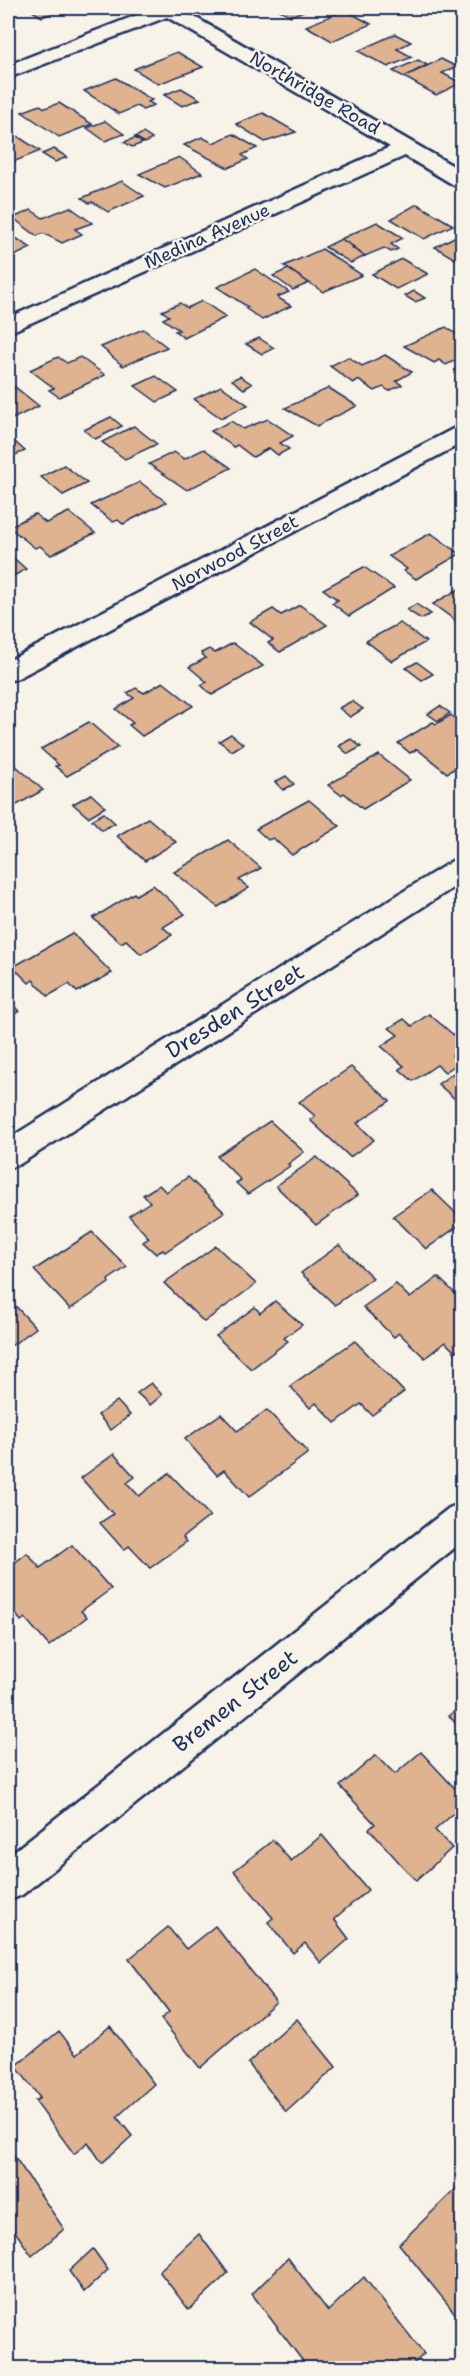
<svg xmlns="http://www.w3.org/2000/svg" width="470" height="2376" font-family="'Shantell Sans',sans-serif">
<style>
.building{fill:#dfb290;stroke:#1b2f5e;stroke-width:1.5}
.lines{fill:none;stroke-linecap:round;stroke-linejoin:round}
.street-casing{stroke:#1b2f5e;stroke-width:5}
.street{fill:#f7f3e8;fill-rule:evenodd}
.labels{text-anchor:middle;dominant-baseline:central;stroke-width:5;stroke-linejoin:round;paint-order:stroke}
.far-street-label{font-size:18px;fill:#1b2f5e;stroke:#f7f3e8}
.street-label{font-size:22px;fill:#1b2f5e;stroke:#f7f3e8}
</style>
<rect width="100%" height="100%" fill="#f7f3e8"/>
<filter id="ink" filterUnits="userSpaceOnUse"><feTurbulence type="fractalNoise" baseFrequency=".0167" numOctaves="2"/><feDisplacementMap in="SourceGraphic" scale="12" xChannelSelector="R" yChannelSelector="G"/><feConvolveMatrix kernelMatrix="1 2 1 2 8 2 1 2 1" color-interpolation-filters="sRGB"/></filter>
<g filter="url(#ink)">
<g class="building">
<polygon points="27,8 67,8 42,17"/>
<polygon points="276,8 311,8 291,16"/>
<polygon points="345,10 371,24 332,41 306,26"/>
<polygon points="395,34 411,42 397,49 412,57 388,67 358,51"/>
<polygon points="177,52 203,67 158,84 134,69"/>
<polygon points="441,59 457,67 442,73 461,83 436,95 404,77"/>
<polygon points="418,60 427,65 404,77 393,71"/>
<polygon points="116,78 152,100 148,102 154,105 143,110 137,106 119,114 84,91"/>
<polygon points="181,88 200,99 182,106 164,95"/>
<polygon points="59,103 92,124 59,137 22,112 40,105 45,108"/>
<polygon points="263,113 296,132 265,142 236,124"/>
<polygon points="105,121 124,134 105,141 87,128"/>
<polygon points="8,130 40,151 8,164"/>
<polygon points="143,133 152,139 145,143 135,137"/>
<polygon points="233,134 257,148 242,155 248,159 228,168 184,145 202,137 213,143"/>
<polygon points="135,138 143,143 132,147 124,142"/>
<polygon points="54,149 67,157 55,162 42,154"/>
<polygon points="179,157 202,173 165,188 139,174"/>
<polygon points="122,181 144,196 108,212 93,202 89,203 82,198"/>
<polygon points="417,204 453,225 424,239 391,219"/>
<polygon points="70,207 92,223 75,229 82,234 62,243 43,233 37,236 13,218 31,210 43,218"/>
<polygon points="377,222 403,238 391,244 398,249 391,252 384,248 365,256 341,239"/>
<polygon points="8,233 31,248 8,259"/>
<polygon points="458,235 462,238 462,256 455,259 435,247"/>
<polygon points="341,239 354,247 352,248 365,256 351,263 325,247"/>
<polygon points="322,249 362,275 323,292 284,266"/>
<polygon points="402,259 428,274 396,289 372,274"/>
<polygon points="255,269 289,292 277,297 291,306 262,320 245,308 248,307 217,287"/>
<polygon points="288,269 309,283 293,290 273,276"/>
<polygon points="414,291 425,298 415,302 405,296"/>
<polygon points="202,301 226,317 184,338 175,331 179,330 163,319 169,316 162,311 180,303 187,308"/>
<polygon points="446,327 462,338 462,349 457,351 462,357 446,365 439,360 434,363 404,346"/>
<polygon points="143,329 167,347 123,366 101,347"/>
<polygon points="259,338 274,348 262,354 246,344"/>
<polygon points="385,355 412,372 396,381 402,385 389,391 383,387 375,391 358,380 353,383 330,366 348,357 362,366"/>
<polygon points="58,357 67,363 80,357 105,375 59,397 49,390 54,388 30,370"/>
<polygon points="156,376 178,392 157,402 135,386"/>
<polygon points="240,376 252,384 244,389 232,380"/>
<polygon points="8,385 12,389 15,387 39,406 8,421"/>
<polygon points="221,386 248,405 221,418 194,399"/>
<polygon points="329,388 357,406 317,426 285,408"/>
<polygon points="111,417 122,426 95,439 84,430"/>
<polygon points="268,419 293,436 280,443 289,449 278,455 269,448 253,457 237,445 234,447 211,431 231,421 243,429"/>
<polygon points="134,426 157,444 125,459 102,442"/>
<polygon points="14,441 25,451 13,456 8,452 8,444"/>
<polygon points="204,449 231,468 187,490 149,464 174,452 184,459"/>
<polygon points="64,465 87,483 63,495 41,477"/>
<polygon points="140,482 166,502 123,524 118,520 113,522 91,505"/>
<polygon points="69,512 95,533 51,555 40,546 35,548 9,527 35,514 46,523"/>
<polygon points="431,533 460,554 416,579 404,571 407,569 389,556"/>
<polygon points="8,553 26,569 8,579"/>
<polygon points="364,567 394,588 349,616 332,603 338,600 323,589"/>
<polygon points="462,587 462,621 459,623 433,604"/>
<polygon points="416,604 431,614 421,619 407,610"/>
<polygon points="300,605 327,625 280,652 268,643 273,640 250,622 273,609 281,615"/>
<polygon points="400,623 426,642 392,661 366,641"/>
<polygon points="233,643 263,666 212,695 201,685 207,682 189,667 206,658 201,653 209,649 215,653"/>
<polygon points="417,662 433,674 422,680 406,668"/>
<polygon points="163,682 193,706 142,736 129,725 133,723 116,709 134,698 127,693 136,688 144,693"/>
<polygon points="352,701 363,709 350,717 339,708"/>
<polygon points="440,706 450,713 438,721 428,714"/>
<polygon points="451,715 462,724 462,764 447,773 417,749 410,753 398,743 433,722 436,724"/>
<polygon points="89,722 118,747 67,776 55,766 59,765 41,749"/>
<polygon points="231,734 243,744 232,751 219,741"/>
<polygon points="351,739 361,747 348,754 339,746"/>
<polygon points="379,755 410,780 363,809 344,793 341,795 328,785"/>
<polygon points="14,764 43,790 8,810 8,768"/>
<polygon points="286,776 294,784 283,790 275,782"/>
<polygon points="91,794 105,807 88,817 73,804"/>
<polygon points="309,800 340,826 292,855 273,838 268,840 256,829"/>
<polygon points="104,813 115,823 102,830 92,820"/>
<polygon points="148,818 176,842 145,861 117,836"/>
<polygon points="228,840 261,868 239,880 249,888 218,907 174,872"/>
<polygon points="153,885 185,914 163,927 172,935 141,954 126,940 121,943 93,918 134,893 136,895"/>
<polygon points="72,933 112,973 77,992 69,984 48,996 33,980 29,983 13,967"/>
<polygon points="8,1000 19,1011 8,1018"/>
<polygon points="429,1014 462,1042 462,1047 452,1055 460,1062 445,1072 437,1065 413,1081 399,1069 404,1066 381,1046 398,1035 389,1028 404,1019 412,1026"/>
<polygon points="351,1067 390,1101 357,1123 374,1140 350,1157 310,1120 315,1116 299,1102"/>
<polygon points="462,1067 462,1105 438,1084"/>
<polygon points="270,1121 304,1152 288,1164 290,1166 248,1194 236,1183 241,1180 217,1156"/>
<polygon points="317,1157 358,1195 316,1225 276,1186"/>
<polygon points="188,1177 224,1212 165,1252 163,1250 156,1254 143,1242 149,1238 129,1216 150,1202 143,1195 159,1185 166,1192"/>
<polygon points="432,1190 462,1219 462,1223 426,1249 393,1216"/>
<polygon points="92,1232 127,1267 108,1280 109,1283 70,1309 34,1270"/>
<polygon points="339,1245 373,1278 335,1305 301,1273"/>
<polygon points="216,1246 256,1284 204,1322 164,1283"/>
<polygon points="438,1277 462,1300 462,1347 455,1352 445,1342 425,1358 399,1333 394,1337 363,1307 396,1284 410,1298"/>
<polygon points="8,1298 36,1328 8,1348"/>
<polygon points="275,1301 302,1325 284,1338 288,1341 251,1369 216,1336 255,1307 260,1313"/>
<polygon points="355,1341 404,1392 372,1415 361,1404 335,1423 316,1403 310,1408 290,1386"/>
<polygon points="151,1383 162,1395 150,1405 137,1393"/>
<polygon points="117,1401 130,1415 111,1430 98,1415"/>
<polygon points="267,1410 308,1453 249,1497 224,1470 217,1475 185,1439 221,1414 237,1431"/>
<polygon points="114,1454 135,1477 127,1483 139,1496 169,1473 210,1516 183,1537 186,1542 150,1568 129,1546 124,1550 100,1523 113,1514 81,1478"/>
<polygon points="72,1545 111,1589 81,1611 87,1617 49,1646 25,1618 21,1621 8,1604 8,1592 13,1588 8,1581 8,1568 27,1553 40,1568"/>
<polygon points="462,1704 462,1730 449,1716"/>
<polygon points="421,1752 462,1796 462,1806 435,1830 452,1848 416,1881 369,1829 375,1824 340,1786 376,1755 395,1774"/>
<polygon points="322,1835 368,1890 334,1919 349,1939 321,1963 305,1943 293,1953 268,1922 273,1918 234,1871 273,1840 291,1861"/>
<polygon points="215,1926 276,2002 200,2068 161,2019 169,2012 129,1959 168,1927 186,1949"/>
<polygon points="297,2019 336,2067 286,2112 248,2063"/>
<polygon points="110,2026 154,2084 117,2117 132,2136 102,2163 88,2142 74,2154 35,2101 40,2098 16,2066 59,2031 77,2054"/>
<polygon points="8,2147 64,2229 32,2256 12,2227 8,2231"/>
<polygon points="462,2183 462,2322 399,2244"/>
<polygon points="199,2234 228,2273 189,2310 159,2271"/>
<polygon points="93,2249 108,2270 84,2292 69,2271"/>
<polygon points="288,2258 328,2311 364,2277 424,2354 409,2368 308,2368 252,2294"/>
</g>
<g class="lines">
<defs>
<g id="street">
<polygon points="155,8 179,8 462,171 462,186 454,185 405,156 8,333 8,318 390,147 167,17 8,78 8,65"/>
<polygon points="462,427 462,443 18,678 8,681 8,661 453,429"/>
<polygon points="462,857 462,882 20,1164 8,1168 8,1139 452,861"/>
<polygon points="462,1503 462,1542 22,1895 8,1901 8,1856 449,1508"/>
</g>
</defs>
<use href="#street" class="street-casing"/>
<use href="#street" class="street"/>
</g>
</g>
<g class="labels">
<g class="far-street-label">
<text transform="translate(315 93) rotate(30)">Northridge Road</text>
<text transform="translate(207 236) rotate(-24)">Medina Avenue</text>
<text transform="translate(235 553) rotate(-28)">Norwood Street</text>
</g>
<g class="street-label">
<text transform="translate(235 1011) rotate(-32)">Dresden Street</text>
<text transform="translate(235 1701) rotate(-38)">Bremen Street</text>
</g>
</g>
<rect width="470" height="2376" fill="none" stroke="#f7f3e8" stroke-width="30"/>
<rect x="15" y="15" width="440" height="2346" fill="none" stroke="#1b2f5e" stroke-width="2" filter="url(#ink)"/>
</svg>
